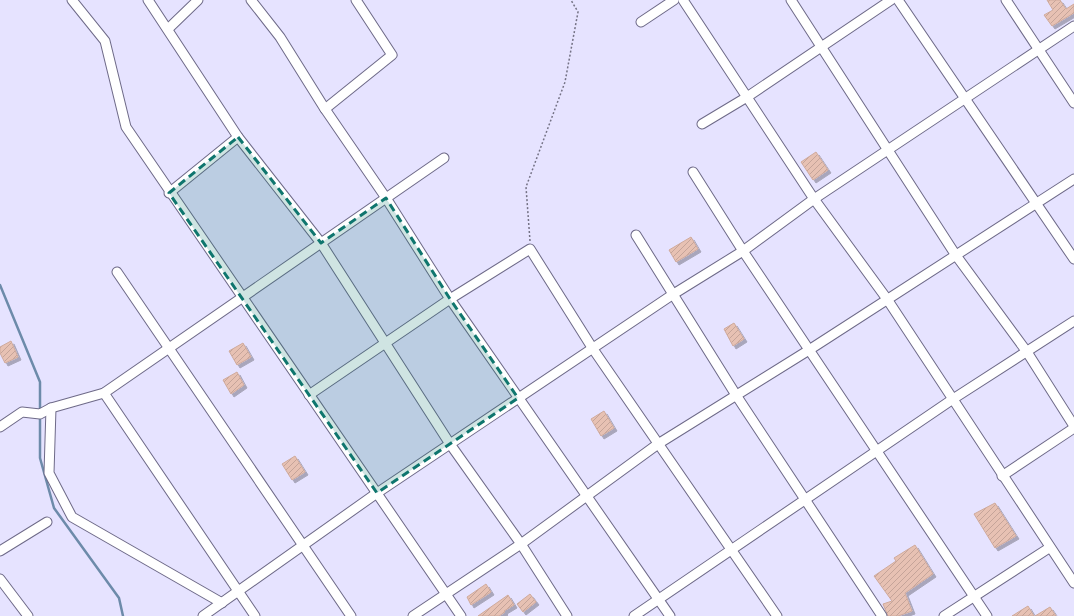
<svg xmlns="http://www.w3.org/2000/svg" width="1074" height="616" font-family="Karla,sans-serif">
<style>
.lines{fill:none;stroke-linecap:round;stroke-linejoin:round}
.stream{stroke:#6d8baa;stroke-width:2.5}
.building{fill:url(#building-hatch);stroke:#cfaa9c;filter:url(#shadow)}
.minor-casing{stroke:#6e6a88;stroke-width:11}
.path{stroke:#747285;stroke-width:1.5;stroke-dasharray:2 2;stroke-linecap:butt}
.minor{stroke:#fff;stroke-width:9}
.marked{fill:#0f766e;fill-opacity:0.2;stroke:#0f766e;stroke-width:3;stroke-dasharray:8 5;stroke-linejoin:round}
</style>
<defs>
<pattern id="building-hatch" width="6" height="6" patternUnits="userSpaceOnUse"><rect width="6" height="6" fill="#e7c1b3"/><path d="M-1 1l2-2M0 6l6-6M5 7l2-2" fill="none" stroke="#c5a499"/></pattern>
<filter id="shadow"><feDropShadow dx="3" dy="3" stdDeviation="0" flood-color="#0004"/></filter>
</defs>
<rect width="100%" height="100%" fill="#e6e3ff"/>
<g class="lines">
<g class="stream">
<polyline points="0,285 40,382 40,411"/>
<polyline points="40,416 40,458 54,508 119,598 123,616"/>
</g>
</g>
<g class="building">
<polygon points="1047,0 1060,0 1066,9 1074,4 1074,13 1052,26 1044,15 1053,10"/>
<polygon points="816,152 828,170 813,180 801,162"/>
<polygon points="691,237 698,249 676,262 669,250"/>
<polygon points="734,323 744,339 733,346 724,329"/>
<polygon points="11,341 18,357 5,363 0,353 0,347"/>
<polygon points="243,343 251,357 237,365 229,351"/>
<polygon points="237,372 244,385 231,394 223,380"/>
<polygon points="604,411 614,428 601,436 591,419"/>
<polygon points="295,456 305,472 292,480 282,464"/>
<polygon points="995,503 1016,536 995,548 974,514"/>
<polygon points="915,545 933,574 905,593 912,611 898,616 888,616 883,604 892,601 874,576 896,561 894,558"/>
<polygon points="486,584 491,592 471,605 467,597"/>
<polygon points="530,594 536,602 523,612 517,604"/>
<polygon points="508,595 514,605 504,611 505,612 499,616 478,616"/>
<polygon points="1028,606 1034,616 1012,616"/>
<polygon points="1050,607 1056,616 1035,616"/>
</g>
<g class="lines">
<defs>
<g id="minor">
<polyline points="72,0 105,41 126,127 461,616"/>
<polyline points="148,0 238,137 321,243 450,444 521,544 567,616"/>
<polyline points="251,0 280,37 325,109 386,198 450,299 670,616"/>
<polyline points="683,0 814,199 887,299 1074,583"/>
<polyline points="791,0 955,254 1027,352 1074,426"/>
<polyline points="898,0 1074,259"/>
<polyline points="1006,0 1074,103"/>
<polyline points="641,22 674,0"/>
<polyline points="168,29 198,0"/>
<polyline points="325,109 392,55 356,0"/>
<polyline points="702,124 747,97 891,0"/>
<polyline points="693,172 743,251 987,616"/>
<polyline points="169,193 238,137"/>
<polyline points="636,235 736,395 882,616"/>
<polyline points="117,272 351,616"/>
<polyline points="104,393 255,616"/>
<polyline points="309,395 450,299 530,249 593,349 777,616"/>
<polyline points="51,408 49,473 72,517 222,603"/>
<polyline points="0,427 22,412 40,414 51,408 104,393 444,158"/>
<polyline points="1002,476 1074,428"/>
<polyline points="0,551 47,522"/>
<polyline points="0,579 28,616"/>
<polyline points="203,616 377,493 672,295 743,251 814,199 1074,26"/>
<polyline points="413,616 521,544 658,444 809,350 1074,179"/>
<polyline points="634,616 953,399 1074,321"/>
<polyline points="944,616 1049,548"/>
</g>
</defs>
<use href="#minor" class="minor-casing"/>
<polyline class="path" points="530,241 526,187 565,82 578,12 571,0"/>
<use href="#minor" class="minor"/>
</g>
<path class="marked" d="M238,137L321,243L386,198L450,299L518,398L377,493L169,193Z"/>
</svg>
